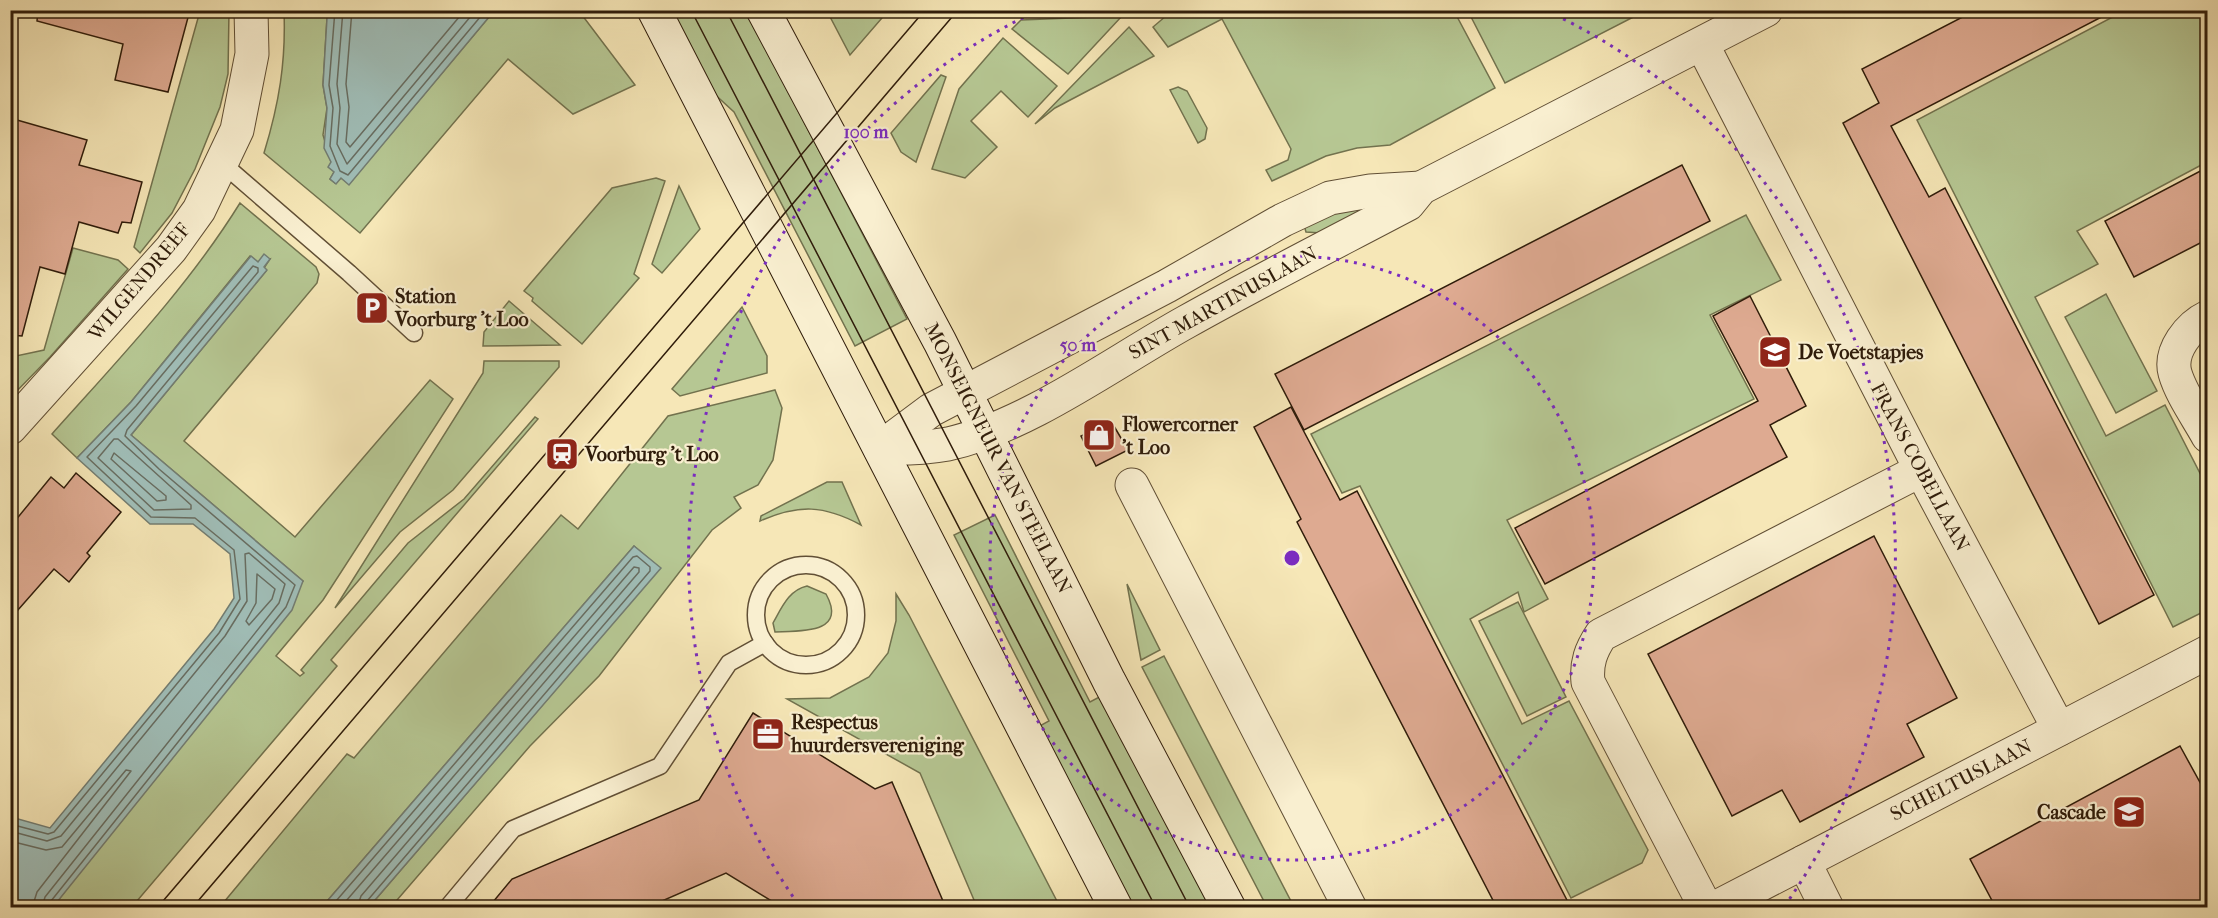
<svg xmlns="http://www.w3.org/2000/svg" width="2218" height="918" font-family="'IM FELL French Canon',serif">
<style>
.green{fill:#b6c793;stroke:#72724e;stroke-width:1.5}
.water{fill:#a0beb8;stroke:#737d72;stroke-width:1.5}
.lines{fill:none;stroke-linecap:round;stroke-linejoin:round}
.shore{stroke:#686d61;stroke-width:1.5}
.building{fill:#deaa91;stroke:#2f1c0a;stroke-width:1.5}
.service-casing{stroke:#614f35;stroke-width:19}
.minor-casing{stroke:#614f35;stroke-width:35}
.tertiary-casing{stroke:#614f35;stroke-width:35}
.secondary-casing{stroke:#2f1c0a;stroke-width:35}
.service{stroke:#f9efd0;stroke-width:16}
.minor{stroke:#f9efd0;stroke-width:33}
.tertiary{stroke:#f9efd0;stroke-width:33}
.secondary{stroke:#f9efd0;stroke-width:33}
.tram{stroke:#2f1c0a;stroke-width:1.5}
.ring{fill:none;stroke:#7b2cbf;stroke-width:3;stroke-dasharray:3 6}
.labels{text-anchor:middle;dominant-baseline:central;stroke-width:4.5;stroke-linejoin:round;paint-order:stroke}
.street-label{font-size:20px;fill:#2f1c0a;stroke:#f9efd0}
.poi-label{font-size:20px;font-weight:bold;fill:#2f1c0a;stroke:#f9efd0;text-anchor:start}
.centre{fill:#7b2cbf;stroke:#f9efd0;stroke-width:3}
.ring-label{font-size:18px;text-anchor:middle;font-weight:bold;fill:#7b2cbf;stroke:#f9efd0;stroke-width:4.5;stroke-linejoin:round;paint-order:stroke}
</style>
<rect width="100%" height="100%" fill="#f6e7b7"/>
<filter id="stains"><feTurbulence type="fractalNoise" baseFrequency=".00333" numOctaves="4"/><feColorMatrix values="0 0 0 0 .2 0 0 0 0 .09 0 0 0 0 .02 0 0 0 .5 -.17"/></filter>
<radialGradient id="worn" r=".72"><stop offset=".6" stop-color="#630" stop-opacity="0"/><stop offset="1" stop-color="#630" stop-opacity=".3"/></radialGradient>
<g class="green">
<polygon points="1173,10 1454,11 1495,88 1390,145 1357,148 1326,156 1272,181 1266,170 1288,160 1291,149 1222,19 1168,47 1153,27"/>
<polygon points="200,11 229,11 228,74 220,107 195,169 172,213 140,253 134,247"/>
<path d="M284,11H330L327,18L323,85L327,108L323,135L334,172L330,179L335,183L341,178L349,184L494,11H579L635,85L573,114L508,59L360,233L264,153C279,104 286,62 284,11Z"/>
<polygon points="668,11 746,11 907,319 855,346 734,112 709,89"/>
<polygon points="827,11 888,11 850,55"/>
<polygon points="1468,11 1645,11 1505,83"/>
<polygon points="2124,11 2207,11 2207,162 2077,231 2098,264 2035,297 2106,436 2165,405 2207,487 2207,610 2173,627 1917,120"/>
<polygon points="1122,16 1068,74 1012,29 1021,20"/>
<polygon points="1129,27 1154,56 1055,108 1035,124"/>
<polygon points="1003,38 1057,86 1028,117 1001,91 971,121 997,147 965,178 932,169 959,89"/>
<polygon points="941,75 946,77 916,162 901,152 891,133"/>
<polygon points="1178,87 1187,91 1207,128 1205,139 1198,143 1170,90"/>
<polygon points="656,178 665,181 634,274 639,278 582,344 532,301 533,298 524,291 612,188"/>
<polygon points="679,186 700,229 662,273 652,264"/>
<polygon points="1397,196 1321,233 1306,232 1304,225 1306,220"/>
<path d="M240,203L316,267L319,274L317,283L184,441L295,537L430,380L453,399L323,600L276,656L300,676L304,673L301,670L408,543L464,499L535,417L538,419L331,660L337,666L131,908L53,907L303,581L131,435L266,271L264,268L270,259L258,262L250,256L131,402L77,458L52,434C118,360 188,287 240,203Z"/>
<polygon points="1746,215 1781,280 1710,315 1754,399 1507,520 1548,599 1524,612 1518,592 1470,619 1522,724 1569,701 1648,850 1642,863 1571,898 1360,486 1342,493 1311,434"/>
<polygon points="73,248 118,260 128,269 50,357 11,397 11,357 44,350"/>
<polygon points="2106,294 2157,391 2116,413 2065,317"/>
<polygon points="509,301 560,345 483,346 484,332"/>
<polygon points="742,307 767,356 767,373 680,396 672,389"/>
<polygon points="484,361 559,361 559,367 453,490 400,532 335,608 483,373"/>
<polygon points="775,390 782,408 773,460 758,485 734,497 741,508 712,530 599,676 530,746 391,907 369,907 660,568 634,546 322,907 219,908 347,754 354,758 561,515 578,529 668,416"/>
<path d="M827,482H842L861,525C824,505 799,504 760,521L761,516Z"/>
<polygon points="995,515 1090,702 1105,694 1214,907 1132,907 1036,728 1049,721 954,535"/>
<polygon points="1127,584 1160,650 1141,660"/>
<path d="M807,586L826,594C848,634 800,631 775,632L773,623C782,607 789,590 807,586Z"/>
<polygon points="896,594 909,615 1060,907 977,907 920,773 787,699 830,698 869,677 888,653 896,621"/>
<polygon points="1518,602 1566,697 1527,716 1479,621"/>
<polygon points="1164,656 1294,907 1267,907 1142,667"/>
</g>
<g class="water">
<polygon points="330,11 494,11 349,185 341,178 336,184 330,179 334,172 328,167 331,162 324,148 327,108 323,85 327,18"/>
<polygon points="264,254 270,259 264,267 267,270 131,435 303,581 292,610 53,907 11,907 11,817 50,828 214,629 234,598 230,554 193,524 150,524 77,458 131,402 251,256 258,262"/>
<polygon points="634,546 661,568 369,907 322,907"/>
</g>
<g class="lines">
<g class="shore">
<polyline points="335,10 329,85 333,108 330,146 340,171 348,175 486,10"/>
<polyline points="343,10 337,84 340,108 337,144 347,164 476,10"/>
<polyline points="352,10 346,84 349,107 346,142 350,147 465,10"/>
<polygon points="114,439 118,439 191,505 191,509 154,510 98,458"/>
<polygon points="114,453 166,496 166,500 157,501 111,459"/>
<polygon points="257,574 275,589 272,599 249,625 246,621 256,603"/>
<polyline points="10,824 48,834 54,832 219,633 240,599 234,550 195,518 151,517 87,457 136,406 253,266 258,268 258,272 127,430 125,436 159,469 295,585 286,607 51,901 49,908"/>
<polyline points="10,831 47,841 61,836 225,636 247,601 245,554 249,553 285,584 279,603 45,897 42,908"/>
<polyline points="10,841 46,850 62,847 126,770 131,771 37,892 32,908"/>
<polyline points="330,908 633,557 637,556 650,567 650,571 367,901 365,908"/>
<polyline points="340,908 634,567 639,568 639,572 361,896 357,908"/>
</g>
</g>
<g class="building">
<polygon points="38,10 190,10 168,92 115,80 123,44 37,21"/>
<polygon points="1976,10 2115,10 1891,126 1929,197 1945,188 2154,595 2099,624 1843,123 1879,103 1862,69"/>
<polygon points="10,118 87,140 79,165 142,182 131,223 122,222 118,233 79,222 65,274 40,267 22,336 10,335"/>
<polygon points="1682,165 1710,221 1304,430 1275,374"/>
<polygon points="2208,167 2208,239 2134,277 2105,221"/>
<polygon points="1750,296 1806,406 1770,425 1787,457 1545,584 1515,528 1758,401 1713,316"/>
<polygon points="1291,407 1340,500 1357,491 1571,908 1497,908 1297,522 1301,519 1254,427"/>
<polygon points="1111,421 1128,450 1096,466 1081,436"/>
<polygon points="76,473 121,512 87,553 90,556 69,582 54,569 10,619 10,527 51,477 64,488"/>
<polygon points="1874,536 1957,698 1907,724 1924,757 1855,793 1800,822 1782,790 1732,816 1648,654"/>
<polygon points="753,713 875,789 892,782 946,908 783,908 726,873 646,908 488,908 512,879 699,800"/>
<polygon points="2180,746 2208,797 2208,908 1996,908 1970,859"/>
</g>
<g class="lines">
<defs>
<g id="service">
<polyline points="223,164 349,273 414,333"/>
<circle cx="806" cy="615" r="50"/>
<polyline points="447,908 513,829 660,766 729,663 765,643"/>
</g>
<g id="minor">
<polyline points="1702,44 1921,470 2059,729"/>
<path d="M2208,317C2189,326 2169,351 2175,373C2181,394 2197,416 2208,436"/>
<polyline points="10,428 171,249 199,210 237,130 252,54 251,10"/>
<polyline points="1132,485 1350,908"/>
<polyline points="1804,862 1827,908"/>
<path d="M1706,908L1588,682C1586,663 1591,650 1601,635L1921,470"/>
<polyline points="1715,908 2208,652"/>
</g>
<g id="tertiary">
<path d="M880,448C903,449 925,448 948,444C1028,426 1114,362 1186,322C1259,281 1334,243 1408,204L1421,188L1766,10"/>
<polyline points="880,448 931,410 1167,286 1283,220 1330,198 1370,191 1421,188"/>
</g>
<g id="secondary">
<polyline points="654,10 1116,908"/>
<polyline points="763,10 940,342 1109,681 1229,908"/>
</g>
</defs>
<use href="#service" class="service-casing"/>
<use href="#minor" class="minor-casing"/>
<use href="#tertiary" class="tertiary-casing"/>
<use href="#secondary" class="secondary-casing"/>
<use href="#service" class="service"/>
<use href="#minor" class="minor"/>
<use href="#tertiary" class="tertiary"/>
<use href="#secondary" class="secondary"/>
<g class="tram">
<polyline points="691,10 1156,908"/>
<polyline points="726,10 1190,908"/>
<polyline points="157,908 925,10"/>
<polyline points="192,908 958,10"/>
</g>
</g>
<g class="ring">
<circle cx="1292" cy="558" r="302"/>
<path d="M798 904A603 603 0 0 1 1037 11M1547 11A603 603 0 0 1 1786 904"/>
</g>
<defs>
<symbol id="parking-square" viewBox="-11 -11 22 22"><rect x="-9" y="-9" width="18" height="18" rx="4" fill="#8f2418" stroke="#f9efd0"/><path d="M-3.5-5.5H1a3.5 3.5 0 0 1 0 7H-1V5.5H-3.5ZM-1-3.4V-.6H.8a1.4 1.4 0 0 0 0-2.8Z" fill="#fff"/></symbol>
<symbol id="school-square" viewBox="-11 -11 22 22"><rect x="-9" y="-9" width="18" height="18" rx="4" fill="#8f2418" stroke="#f9efd0"/><path d="M0-5L7-2L0 1L-7-2ZM-4 1L0 2.5L4 1V4Q0 6-4 4Z" fill="#fff"/></symbol>
<symbol id="shop-square" viewBox="-11 -11 22 22"><rect x="-9" y="-9" width="18" height="18" rx="4" fill="#8f2418" stroke="#f9efd0"/><path d="M-5-2.5h2.3a2.7 3.5 0 0 1 5.4 0H5L5.5 6h-11ZM-1.5-2.5h3a1.5 2.3 0 0 0-3 0Z" fill="#fff"/></symbol>
<symbol id="station-square" viewBox="-11 -11 22 22"><rect x="-9" y="-9" width="18" height="18" rx="4" fill="#8f2418" stroke="#f9efd0"/><path d="M-3-6H3Q5-6 5-4V2Q5 4 3 4L4.5 6H3L1.5 4h-3L-3 6H-4.5L-3 4Q-5 4-5 2V-4Q-5-6-3-6ZM-3.5-4v3h7v-3ZM-3.5 1v1.5H-2V1ZM2 1v1.5H3.5V1Z" fill="#fff"/></symbol>
<symbol id="office-square" viewBox="-11 -11 22 22"><rect x="-9" y="-9" width="18" height="18" rx="4" fill="#8f2418" stroke="#f9efd0"/><path d="M-6-3h4V-5.5h4V-3h4V5H-6ZM-1-4.5V-3h2v-1.5ZM-6 0V1H6V0Z" fill="#fff"/></symbol>
</defs>
<g fill-rule="evenodd">
<use href="#parking-square" x="353" y="289" width="38" height="38"/>
<use href="#school-square" x="1756" y="333" width="38" height="38"/>
<use href="#shop-square" x="1080" y="416" width="38" height="38"/>
<use href="#station-square" x="543" y="435" width="38" height="38"/>
<use href="#office-square" x="749" y="715" width="38" height="38"/>
<use href="#school-square" x="2110" y="793" width="38" height="38"/>
</g>
<g class="labels">
<g class="street-label">
<text transform="translate(139 282) rotate(-50)">WILGENDREEF</text>
<text transform="translate(1223 303) rotate(-29)">SINT MARTINUSLAAN</text>
<text transform="translate(998 458) rotate(63)">MONSEIGNEUR VAN STEELAAN</text>
<text transform="translate(1920 467) rotate(62)">FRANS COBELLAAN</text>
<text transform="translate(1961 780) rotate(-27)">SCHELTUSLAAN</text>
</g>
<g class="poi-label">
<text x="395" y="296">Station<tspan x="395" dy="23">Voorburg 't Loo</tspan></text>
<text x="1798" y="352">De Voetstapjes</text>
<text x="1122" y="424">Flowercorner<tspan x="1122" dy="23">'t Loo</tspan></text>
<text x="585" y="454">Voorburg 't Loo</text>
<text x="791" y="722">Respectus<tspan x="791" dy="23">huurdersvereniging</tspan></text>
<text x="2106" y="812" text-anchor="end">Cascade</text>
</g>
</g>
<circle cx="1292" cy="558" r="9" class="centre"/>
<g class="ring-label">
<text x="866" y="138">100 m</text>
<text x="1078" y="351">50 m</text>
</g>
<rect width="2218" height="918" fill="none" stroke="#f6e7b7" stroke-width="36"/>
<rect x="12" y="12" width="2194" height="894" fill="none" stroke="#2f1c0a" stroke-width="3"/>
<rect x="18" y="18" width="2182" height="882" fill="none" stroke="#2f1c0a" stroke-width="1.5"/>
<rect width="100%" height="100%" filter="url(#stains)"/>
<rect width="100%" height="100%" fill="url(#worn)"/>
</svg>
